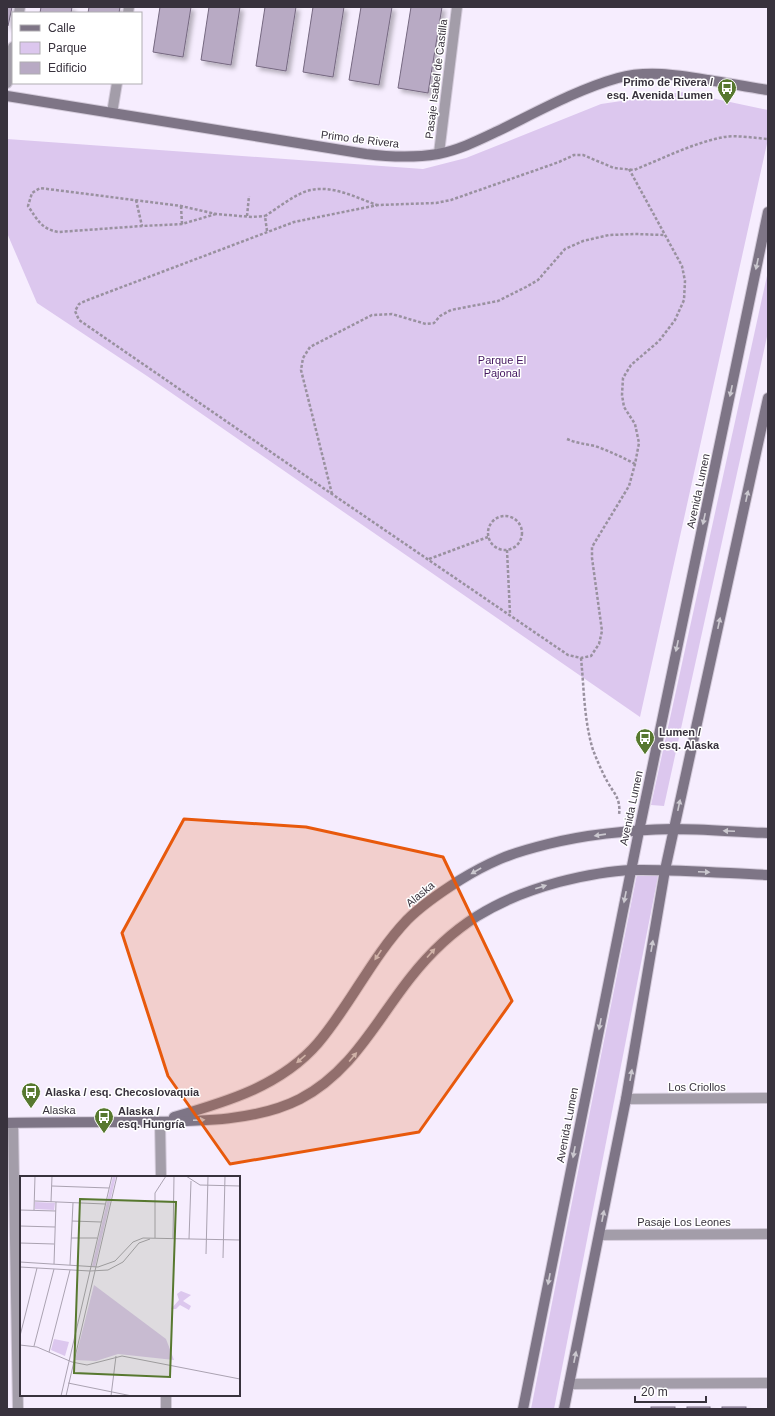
<svg xmlns="http://www.w3.org/2000/svg" width="775" height="1416" font-family="Helvetica,sans-serif">
<style>
.green{fill:#dcc7ee}
.building{fill:#b8aac4;stroke:#756880;filter:url(#shadow)}
.lines{fill:none;stroke-linecap:round;stroke-linejoin:round}
.lane-casing{stroke:#d4cbdb;stroke-width:12}
.street-casing{stroke:#d4cbdb;stroke-width:12}
.secondary-casing{stroke:#d4cbdb;stroke-width:12}
.path{stroke:#99919f;stroke-width:2.5;stroke-dasharray:3 2;stroke-linecap:butt}
.lane{stroke:#a39da9;stroke-width:10}
.street{stroke:#a39da9;stroke-width:10}
.secondary{stroke:#7e7586;stroke-width:10}
.oneway{fill:#cbc8cf}
.marked{fill:#e8590c;fill-opacity:0.2;stroke:#e8590c;stroke-width:3;stroke-linejoin:round}
.labels{text-anchor:middle;dominant-baseline:central;stroke-width:3;stroke-linejoin:round;paint-order:stroke}
.street-label{font-size:11px;fill:#38323d;stroke:#fff}
.poi-label{font-size:11px;font-weight:bold;fill:#38323d;stroke:#fff;text-anchor:start}
.park-label{font-size:11px;fill:#43165f;stroke:#fff}
.inset-road{fill:none;stroke:#aaa2b1;stroke-width:1}
.view{fill:#57782f;fill-opacity:0.15;stroke:#57782f;stroke-width:2}
.inset-edge{fill:none;stroke:#38323d;stroke-width:2}
</style>
<defs>
<filter id="shadow"><feDropShadow dx="3.5" dy="3.5" stdDeviation="2" flood-color="#0004"/></filter>
</defs>
<rect width="100%" height="100%" fill="#f6edfe"/>
<g class="green">
<polygon points="683,92 768,110 768,139 640,717 147,376 37,303 7,233 7,139 423,169 466,158 601,104"/>
<polygon points="768,271 768,332 664,806 651,805"/>
<polygon points="638,869 659,871 554,1409 531,1409"/>
</g>
<g class="building">
<polygon points="7,7 12,7 8,26 7,26"/>
<polygon points="41,7 72,7 71,13 40,13"/>
<polygon points="89,7 120,7 119,13 88,13"/>
<polygon points="160,7 191,7 183,57 153,52"/>
<polygon points="209,7 240,7 231,65 201,60"/>
<polygon points="265,7 296,7 286,71 256,66"/>
<polygon points="313,7 344,7 333,77 303,72"/>
<polygon points="361,7 392,7 379,85 349,80"/>
<polygon points="411,7 442,7 428,93 398,88"/>
<rect x="651" y="1407" width="24" height="2"/>
<rect x="687" y="1407" width="23" height="2"/>
<rect x="722" y="1407" width="24" height="2"/>
</g>
<g class="lines">
<defs>
<g id="lane">
<polyline points="19,13 20,7"/>
<polyline points="128,13 129,7"/>
<polyline points="7,83 13,47"/>
<polyline points="112,113 117,83"/>
</g>
<g id="street">
<polyline points="439,153 457,7"/>
<polyline points="626,1099 768,1098"/>
<polyline points="160,1122 161,1177"/>
<polyline points="13,1123 18,1409"/>
<polyline points="599,1235 768,1234"/>
<polyline points="569,1384 768,1383"/>
<polyline points="166,1395 166,1409"/>
</g>
<g id="secondary">
<path d="M7,96L366,154C390,157 414,158 438,154C459,150 479,140 498,131C535,113 578,89 618,78C648,70 677,75 708,80C728,83 748,87 768,90"/>
<path d="M174,1117C226,1102 281,1086 318,1043C351,1004 372,957 407,920C422,905 441,892 460,880C473,872 486,865 500,859C516,852 532,848 548,844C588,834 631,830 673,829C705,829 736,832 768,833"/>
<path d="M7,1123C48,1122 90,1122 131,1122C185,1121 251,1124 300,1099C352,1072 376,1021 411,977C452,925 496,899 559,882C583,876 607,871 631,870C676,869 723,873 768,875"/>
<polyline points="523,1409 639,831 768,212"/>
<polyline points="564,1409 626,1099 665,870 768,398"/>
</g>
</defs>
<use href="#lane" class="lane-casing"/>
<use href="#street" class="street-casing"/>
<use href="#secondary" class="secondary-casing"/>
<g class="path">
<path d="M629,169L682,266L685,281L684,300L675,320L659,341L631,365L623,378L622,395L624,407L635,424L639,443L635,464L629,486L592,547V558L602,631L599,644L591,656L581,658L568,655L332,494L79,320L75,311L79,304L85,301L294,222L378,205L436,203L451,200L559,162L574,155H583L614,168L634,170C664,158 693,143 724,137C737,135 755,138 768,139"/>
<polyline points="136,200 142,226"/>
<polyline points="181,206 182,224"/>
<path d="M216,214L182,224L142,226L58,232C41,229 37,219 28,206L32,193L40,188L181,206L216,214L252,217L265,216"/>
<polyline points="247,216 249,196"/>
<path d="M267,231L265,216C278,208 296,193 311,190C333,185 357,198 377,205"/>
<path d="M567,439C576,443 585,444 595,446C609,451 622,457 635,464"/>
<polyline points="332,494 301,370 303,358 310,347 372,315 392,314 426,324 434,323 440,316 451,310 498,301 526,287 538,280 565,249 583,241 609,235 635,234 664,235"/>
<circle cx="505" cy="533" r="17"/>
<polyline points="507,550 510,614"/>
<polyline points="429,559 488,537"/>
<path d="M581,658C584,688 584,721 593,750C597,760 602,772 607,781C614,794 621,798 619,815"/>
</g>
<use href="#lane" class="lane"/>
<use href="#street" class="street"/>
<use href="#secondary" class="secondary"/>
</g>
<defs><path id="oneway-solid" d="M-6-.8H1V-3.2L6.5 0L1 3.2V.8H-6Z"/></defs>
<g class="oneway">
<use href="#oneway-solid" transform="translate(757 264) rotate(102)"/>
<use href="#oneway-solid" transform="translate(731 391) rotate(102)"/>
<use href="#oneway-solid" transform="translate(747 496) rotate(-78)"/>
<use href="#oneway-solid" transform="translate(704 519) rotate(102)"/>
<use href="#oneway-solid" transform="translate(719 623) rotate(-78)"/>
<use href="#oneway-solid" transform="translate(677 646) rotate(102)"/>
<use href="#oneway-solid" transform="translate(679 805) rotate(-78)"/>
<use href="#oneway-solid" transform="translate(729 831) rotate(-178)"/>
<use href="#oneway-solid" transform="translate(600 835) rotate(172)"/>
<use href="#oneway-solid" transform="translate(476 871) rotate(150)"/>
<use href="#oneway-solid" transform="translate(704 872) rotate(2)"/>
<use href="#oneway-solid" transform="translate(541 887) rotate(-17)"/>
<use href="#oneway-solid" transform="translate(625 897) rotate(101)"/>
<use href="#oneway-solid" transform="translate(652 946) rotate(-80)"/>
<use href="#oneway-solid" transform="translate(431 953) rotate(-48)"/>
<use href="#oneway-solid" transform="translate(378 955) rotate(124)"/>
<use href="#oneway-solid" transform="translate(600 1024) rotate(101)"/>
<use href="#oneway-solid" transform="translate(353 1057) rotate(-50)"/>
<use href="#oneway-solid" transform="translate(301 1059) rotate(139)"/>
<use href="#oneway-solid" transform="translate(631 1075) rotate(-80)"/>
<use href="#oneway-solid" transform="translate(199 1120) rotate(-3)"/>
<use href="#oneway-solid" transform="translate(574 1152) rotate(101)"/>
<use href="#oneway-solid" transform="translate(603 1216) rotate(-79)"/>
<use href="#oneway-solid" transform="translate(549 1279) rotate(101)"/>
<use href="#oneway-solid" transform="translate(575 1357) rotate(-79)"/>
</g>
<path class="marked" d="M184,819L306,827L443,857L512,1001L419,1132L230,1164L168,1076L122,933Z"/>
<defs>
<symbol id="bus-pin" viewBox="-11 -11 22 30"><path d="M0 17L-7.5 6A9.5 9.5 0 1 1 7.5 6Z" fill="#57782f" stroke="#fff"/><path d="M-5-6H5V4H4V6H2V4H-2V6H-4V4H-5ZM-3.5-4V0h7V-4ZM-3.5 1.2v1.5H-2V1.2ZM2 1.2v1.5H3.5V1.2Z" fill="#fff"/></symbol>
</defs>
<g fill-rule="evenodd">
<use href="#bus-pin" x="716" y="77" width="22" height="30"/>
<use href="#bus-pin" x="634" y="727" width="22" height="30"/>
<use href="#bus-pin" x="20" y="1081" width="22" height="30"/>
<use href="#bus-pin" x="93" y="1106" width="22" height="30"/>
</g>
<g class="labels">
<g class="street-label">
<text transform="translate(436 79) rotate(-83)">Pasaje Isabel de Castilla</text>
<text transform="translate(360 139) rotate(7)">Primo de Rivera</text>
<text transform="translate(698 491) rotate(-78)">Avenida Lumen</text>
<text transform="translate(631 808) rotate(-78)">Avenida Lumen</text>
<text transform="translate(420 894) rotate(-39)">Alaska</text>
<text x="697" y="1087">Los Criollos</text>
<text x="59" y="1110">Alaska</text>
<text transform="translate(567 1125) rotate(-79)">Avenida Lumen</text>
<text x="684" y="1222">Pasaje Los Leones</text>
</g>
<g class="poi-label">
<text x="713" y="82" text-anchor="end">Primo de Rivera /<tspan x="713" dy="13">esq. Avenida Lumen</tspan></text>
<text x="659" y="732">Lumen /<tspan x="659" dy="13">esq. Alaska</tspan></text>
<text x="45" y="1092">Alaska / esq. Checoslovaquia</text>
<text x="118" y="1111">Alaska /<tspan x="118" dy="13">esq. Hungría</tspan></text>
</g>
<g class="park-label">
<text x="502" y="360">Parque El<tspan x="502" dy="13">Pajonal</tspan></text>
</g>
</g>
<g transform="translate(20 1176)">
<rect width="220" height="220" fill="#f6edfe"/>
<path d="M93,0H96L75,91L72,90ZM15,26L35,27L34,34L15,33ZM74,109L146,163L154,184L98,178L76,185L55,184ZM161,115L171,119L163,125L171,130L169,134L160,129L156,133H151L159,124L157,118ZM34,163L49,166L45,180L31,174Z" fill="#dcc7ee"/>
<path class="inset-road" d="M166,0L180,9L220,10M32,10L89,12M15,25L85,28M31,26L32,0M0,34L36,35M14,34L15,0M52,45L81,46M0,50L35,51M51,62H77M135,62V17L146,0M153,62L154,0M169,63L171,5M0,67L34,68M186,78L188,0M203,82L205,0M0,86L78,91L95,85L113,66L123,62L220,64M34,88L36,26M50,89L53,27M0,91L70,95L88,94L103,86L119,67L130,63M0,160L17,92M0,169L17,171L52,186L67,189L102,180L220,203M14,170L34,93M29,176L50,94M48,207L112,220M41,220L92,0M46,220L97,0M91,220L96,180"/>
<path class="view" d="M60,23L156,26L150,201L54,197Z"/>
<rect width="220" height="220" class="inset-edge"/>
</g>
<rect width="775" height="1416" fill="none" stroke="#38323d" stroke-width="16"/>
<rect x="12" y="12" width="130" height="72" fill="#ffffff" stroke="#afadb1"/>
<rect x="20" y="25" width="20" height="6" fill="#7e7586" stroke="#afadb1"/>
<text x="48" y="32" font-size="12" fill="#38323d">Calle</text>
<rect x="20" y="42" width="20" height="12" fill="#dcc7ee" stroke="#afadb1"/>
<text x="48" y="52" font-size="12" fill="#38323d">Parque</text>
<rect x="20" y="62" width="20" height="12" fill="#b8aac4" stroke="#afadb1"/>
<text x="48" y="72" font-size="12" fill="#38323d">Edificio</text>
<path d="M635 1396v6h71v-6" fill="none" stroke="#38323d" stroke-width="2"/>
<text x="641" y="1396" font-size="12" fill="#38323d" stroke="#ffffff" stroke-width="3" paint-order="stroke">20 m</text>
</svg>
